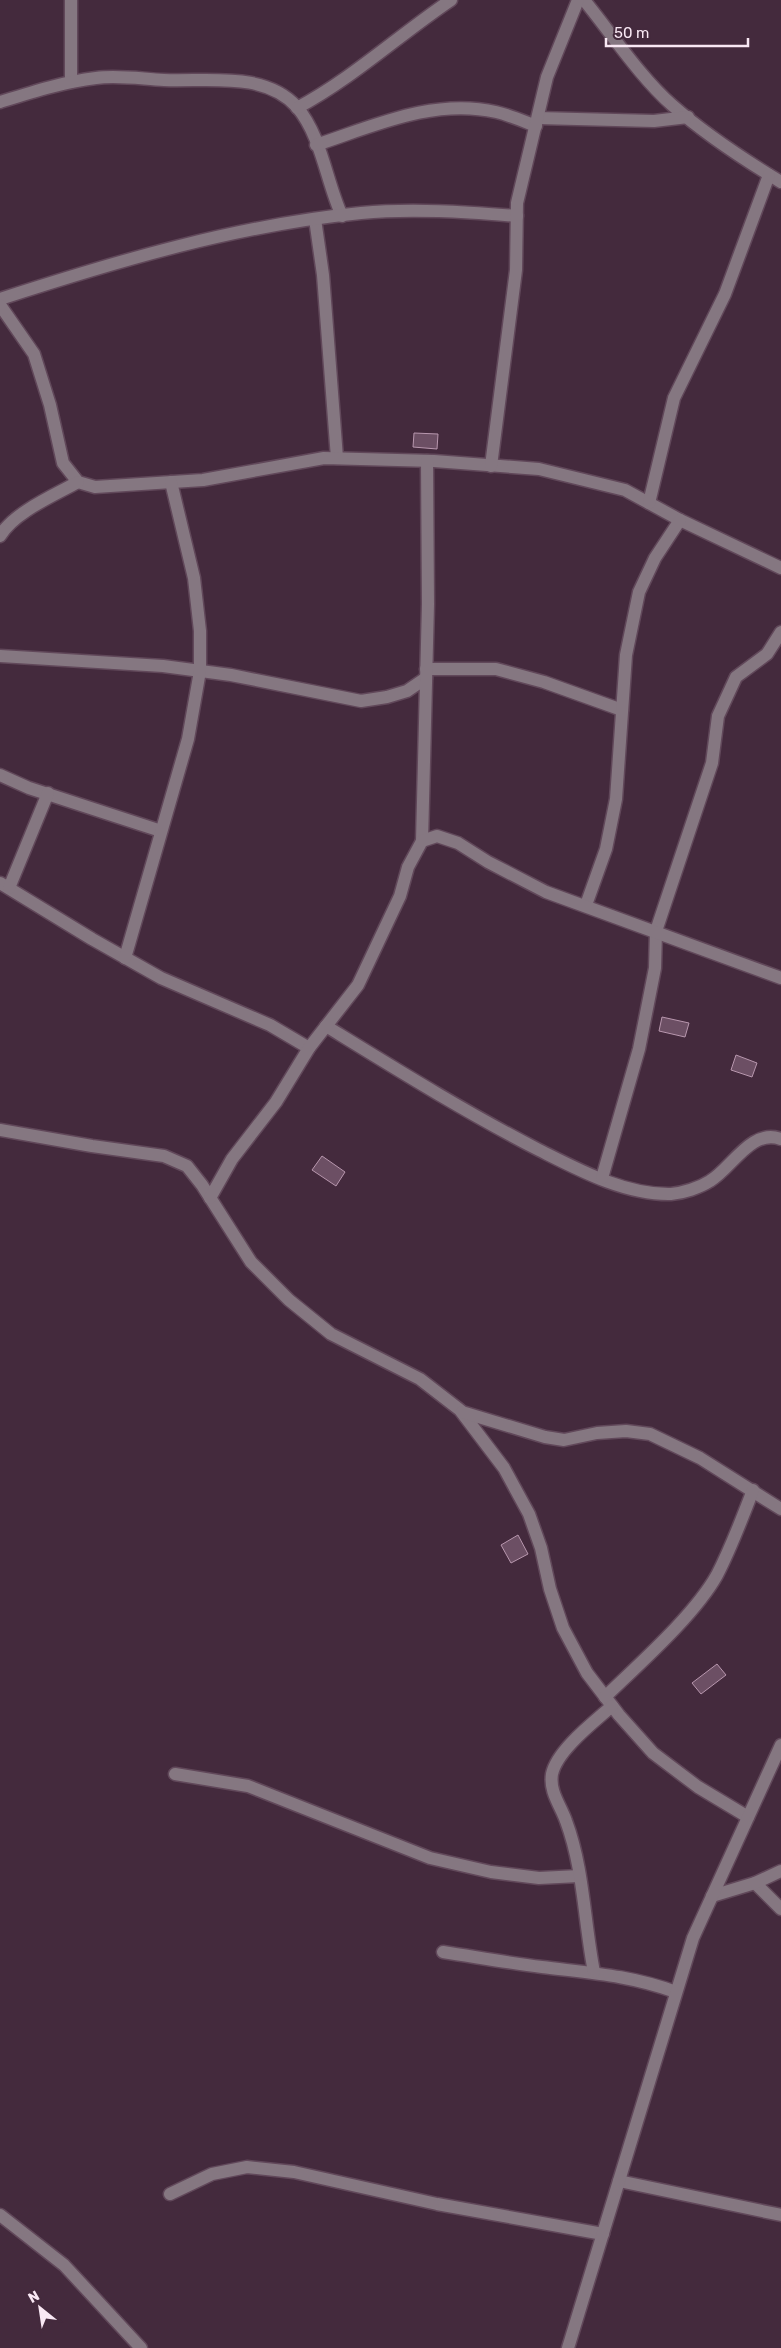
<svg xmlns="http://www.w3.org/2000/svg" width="781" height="2348" font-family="Rubik,sans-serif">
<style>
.building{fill:#6c4f64;stroke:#b897ae}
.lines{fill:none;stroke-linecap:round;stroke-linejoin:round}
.minor-casing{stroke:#61485a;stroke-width:15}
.minor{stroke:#857781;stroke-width:12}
</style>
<rect width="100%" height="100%" fill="#442a3d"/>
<g class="building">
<polygon points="414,433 438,434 437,449 413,447"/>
<polygon points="662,1017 689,1023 685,1037 659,1031"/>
<polygon points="736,1055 757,1063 752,1077 731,1070"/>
<polygon points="322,1156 345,1172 336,1186 312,1170"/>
<polygon points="518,1535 528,1554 511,1563 501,1545"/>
<polygon points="717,1664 726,1675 701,1694 692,1683"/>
</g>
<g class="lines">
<defs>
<g id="minor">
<path d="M584,0C611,33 641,78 672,105C706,135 743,159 781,182"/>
<polyline points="71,82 71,0"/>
<path d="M0,102C32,92 63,82 96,78C118,75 142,79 164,80C207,82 265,71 297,107C322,137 326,181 342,216"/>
<path d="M297,108C353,78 399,35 451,0"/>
<polyline points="538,118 654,121 688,117"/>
<path d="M316,145C374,126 433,98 496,112C509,115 523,121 536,126"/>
<polyline points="315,219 323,275 337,458"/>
<path d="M0,299C117,261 238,225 361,213C412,208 466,212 517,216"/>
<polyline points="0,305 34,354 50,405 63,463 78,482 95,487 203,480 324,458 434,461 539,469 625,490 680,520 781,568"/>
<polyline points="491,466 516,270 517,203 547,77 578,0"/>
<polyline points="649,503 674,398 725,294 769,175"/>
<path d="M0,536C14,512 55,495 78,482"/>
<polyline points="0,656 163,666 231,675 361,701 387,697 407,691 426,678"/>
<polyline points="426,669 496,669 544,682 622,710"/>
<polyline points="0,775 29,788 161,831"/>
<polyline points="422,841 428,604 427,461"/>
<polyline points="0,883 92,939 161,978 270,1025 309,1048"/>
<polyline points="9,888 48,793"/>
<polyline points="586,905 606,849 616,799 626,655 639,592 655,558 680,520"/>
<polyline points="125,958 188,739 200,671 200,631 194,578 171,482"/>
<path d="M326,1026C396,1069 465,1112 539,1150C579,1170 625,1195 671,1194C683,1193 699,1188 710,1181C732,1168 751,1128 781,1139"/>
<polyline points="0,1130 92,1146 164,1156 187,1166 202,1185 251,1262 289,1300 331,1334 420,1379 460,1410 504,1468 529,1514 541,1548 550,1589 563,1628 587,1673 619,1715 653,1753 698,1787 748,1817"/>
<polyline points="602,1178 639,1049 655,968 656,931 712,763 718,716 736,677 767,654 781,632"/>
<polyline points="210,1198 232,1159 276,1102 309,1048 358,985 400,896 408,867 422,841 437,836 458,843 488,862 546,892 781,978"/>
<polyline points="462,1412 545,1437 564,1440 597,1433 626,1431 650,1434 700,1458 781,1509"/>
<path d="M605,1697C639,1664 694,1616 717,1575C731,1548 742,1519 753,1490"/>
<polyline points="175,1774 248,1786 430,1858 491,1872 539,1878 579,1876"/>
<polyline points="755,1883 781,1909"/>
<polyline points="712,1896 755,1883 781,1871"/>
<path d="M443,1952C476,1957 509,1963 542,1967C590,1973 629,1975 676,1992"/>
<path d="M594,1972C584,1922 584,1869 566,1821C561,1806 549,1792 552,1774C557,1750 594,1722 612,1706"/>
<polyline points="619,2181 781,2215"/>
<polyline points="170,2194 212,2174 247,2167 294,2172 437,2204 603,2234"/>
<polyline points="0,2215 64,2265 141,2348"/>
<polyline points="568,2348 693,1938 781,1745"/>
</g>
</defs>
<use href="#minor" class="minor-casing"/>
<use href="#minor" class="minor"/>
</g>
<g transform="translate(40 2308) rotate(330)" stroke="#442a3d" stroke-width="4" paint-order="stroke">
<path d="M0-4L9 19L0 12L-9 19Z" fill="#f9e8f4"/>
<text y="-8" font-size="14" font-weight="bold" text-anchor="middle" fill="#f9e8f4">N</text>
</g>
<path d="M606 38v8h142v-8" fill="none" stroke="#f9e8f4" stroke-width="2.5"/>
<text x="614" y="38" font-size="15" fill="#f9e8f4" stroke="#442a3d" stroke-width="4" paint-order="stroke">50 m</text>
</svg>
